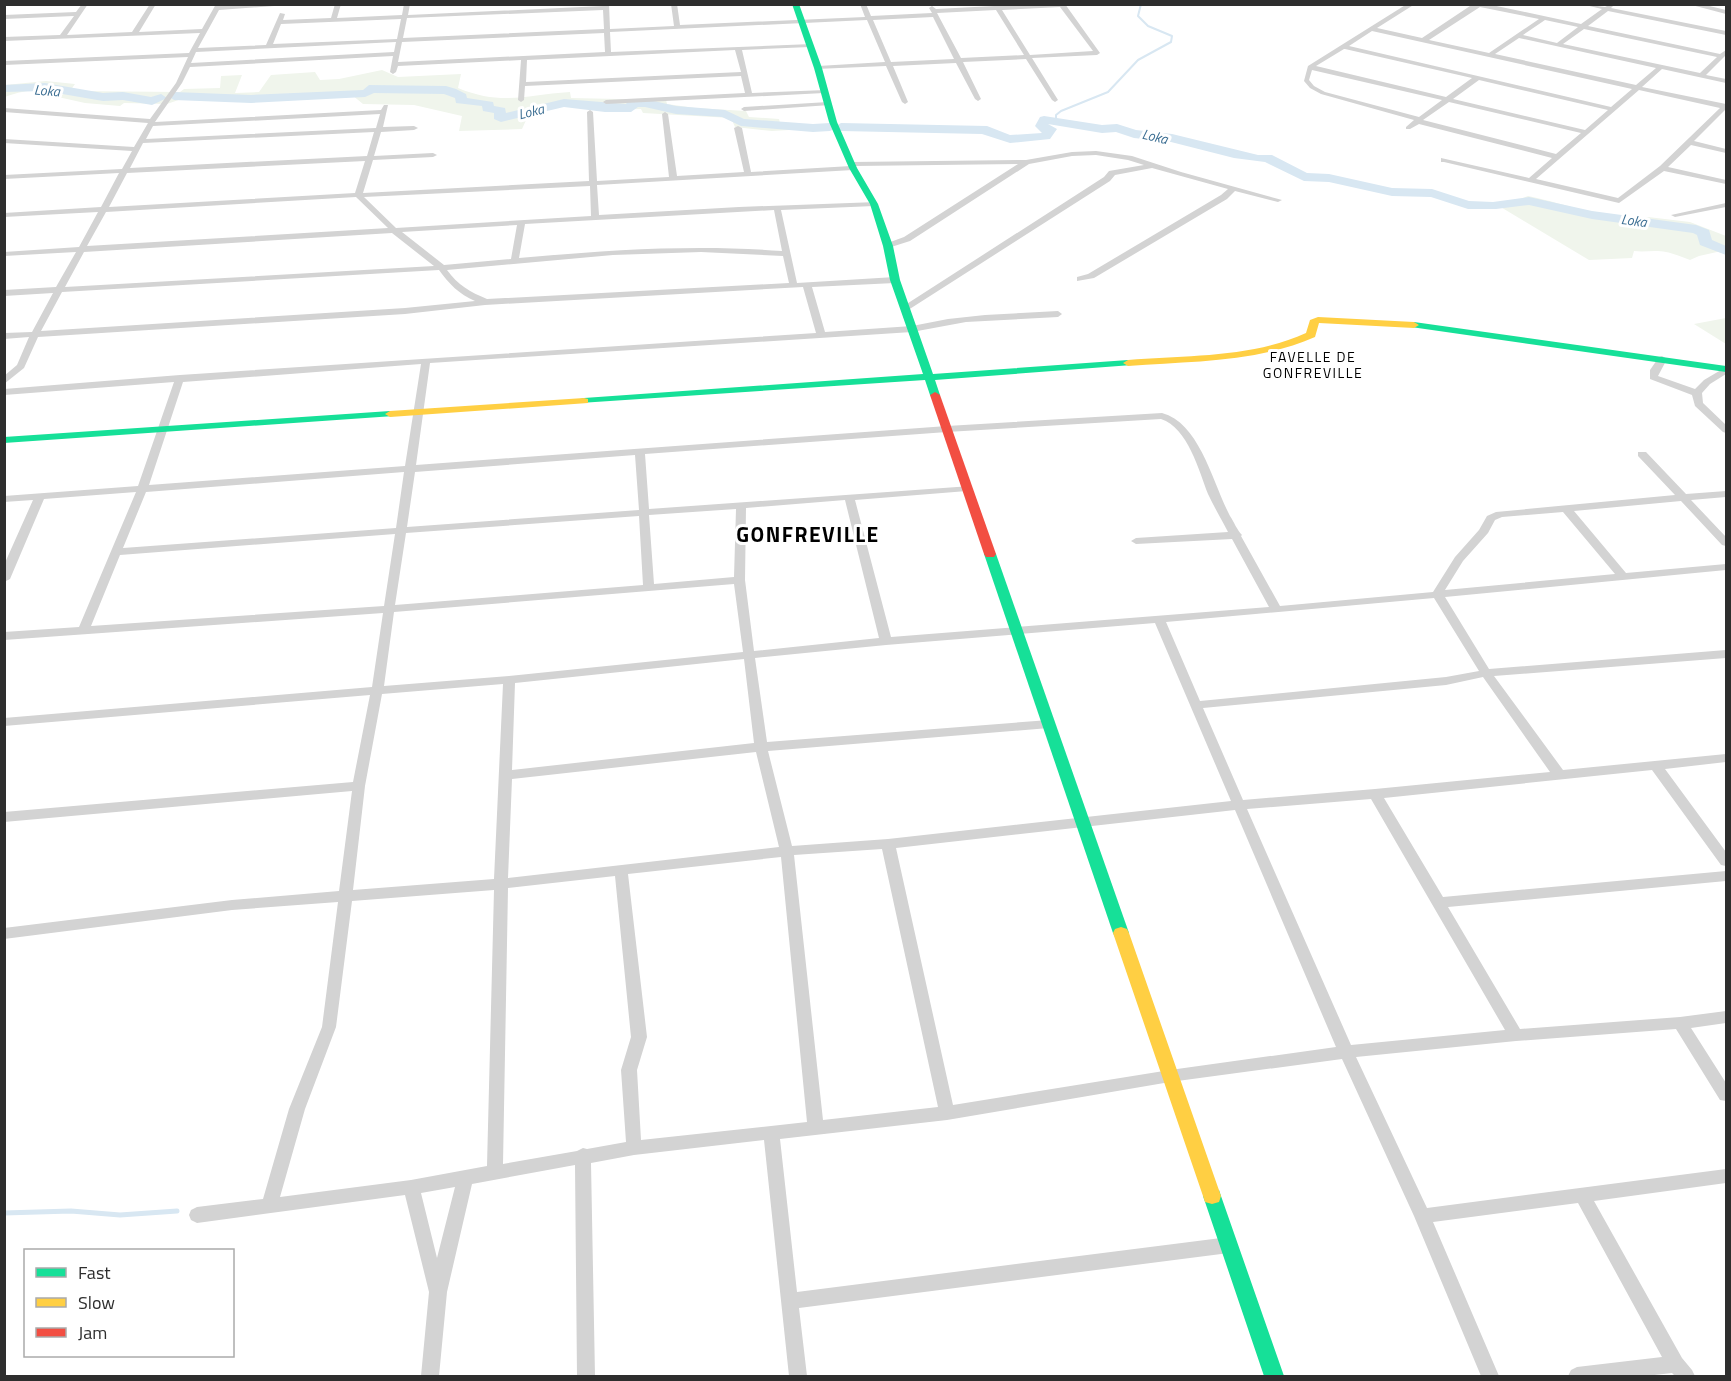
<svg xmlns="http://www.w3.org/2000/svg" width="1731" height="1381" font-family="'Titillium Web',sans-serif">
<style>
.green{fill:#f0f5ec}
.lines{fill:none;stroke-linecap:round;stroke-linejoin:round}
.stream-far1{stroke:#d8e7f2;stroke-width:2}
.stream{stroke:#d8e7f2;stroke-width:5}
.river{fill:#d8e7f2;fill-rule:evenodd}
.street{fill:#d3d3d3;fill-rule:evenodd}
.fast{fill:#16e098;fill-rule:evenodd}
.slow{fill:#ffcf43;fill-rule:evenodd}
.jam{fill:#f24e42;fill-rule:evenodd}
.labels{text-anchor:middle;dominant-baseline:central;stroke-width:6;stroke-linejoin:round;paint-order:stroke}
.far-water-label{font-size:14px;font-style:italic;fill:#3a6d92;stroke:#fff}
.far-neighbourhood-label{font-size:14px;letter-spacing:1.5px;fill:#000;stroke:#fff}
.district-label{font-size:21px;font-weight:bold;letter-spacing:1.5px;fill:#000;stroke:#fff}
</style>
<rect width="100%" height="100%" fill="#fff"/>
<g class="green">
<path d="M382,70L398,77L461,74L458,88C502,106 525,95 570,92L571,98L666,100L667,104L695,108L746,111L749,117L779,119L780,123H791L792,125L824,124V128L772,131L735,127L731,118L643,113L641,109L597,110L569,106L549,108L528,116L522,129L459,131L462,116L414,105L363,104L352,95L275,100L187,97L167,104L124,103L120,106L85,103L58,97L65,93C39,90 29,88 5,97V85L46,81L75,84L70,91L180,92L184,89L220,88L221,76L242,75L235,93L259,92L271,75L315,72L320,80L339,79Z"/>
<path d="M1528,196C1555,201 1625,225 1648,217L1690,222L1726,236V250L1699,256L1690,260C1679,256 1667,250 1655,251C1648,251 1642,252 1634,251L1632,258L1589,260L1499,206L1523,201V198Z"/>
<polygon points="1726,318 1726,344 1694,324"/>
</g>
<g class="lines">
<polyline class="stream-far1" points="1056,121 1056,115 1061,111 1108,92 1138,60 1171,42 1172,36 1148,26 1138,16 1141,4"/>
<polyline class="stream" points="4,1213 71,1211 120,1215 177,1211"/>
<g class="river">
<polygon points="45,83 103,93 123,92 151,97 161,94 167,98 152,105 123,100 103,101 45,91 4,92 4,85"/>
<polygon points="369,85 446,86 456,89 466,94 467,98 493,102 494,106 505,108 506,113 564,99 626,104 629,100 645,99 676,106 725,110 744,119 813,124 830,123 836,126 841,123 987,126 1010,135 1042,133 1035,126 1040,117 1044,116 1102,125 1117,124 1136,130 1172,134 1258,155 1272,155 1307,173 1329,174 1392,188 1432,189 1469,201 1493,202 1529,197 1592,211 1696,225 1709,230 1712,240 1726,246 1726,255 1700,245 1697,235 1693,233 1592,219 1529,205 1496,209 1468,209 1431,197 1392,196 1329,182 1304,181 1265,162 1234,158 1171,142 1134,138 1116,132 1102,133 1048,124 1057,129 1050,139 1010,143 982,134 841,131 836,128 830,131 813,132 741,126 722,117 676,114 645,107 638,107 631,112 605,112 564,107 501,122 494,119 494,113 483,111 482,106 456,103 455,98 444,94 374,93 365,97 251,103 174,100 168,96 174,92 251,95 363,90"/>
</g>
<g class="street">
<path d="M82,4H88L67,35L132,32L150,4H156L139,32L202,29L216,4H222L221,6L301,4L219,10L198,48L266,45L280,13L285,14L283,20L331,18L335,4H341L337,18L402,15L404,4H410L408,15L603,6V4H609L610,29L674,26L671,4H677L680,25L865,17L860,4H866L871,16L932,13L929,8L932,6L936,9L994,6L992,4L999,6L1065,4L1100,53L1097,55L1032,58L1058,100L1055,102L1052,100L1026,59L963,62L981,99L978,101L975,99L956,63L893,66L908,102L905,104L902,102L886,66L816,69V67L818,66L885,62L867,20L610,32L611,52L812,44V46L810,47L742,50L752,93L826,90V92L824,93L606,104L603,102L606,100L745,93L741,76L525,86L524,100L521,102L518,100L521,60L398,66L396,72L393,74L390,72L393,56L190,67L182,83L155,122L381,110L384,105H388L383,127L414,126L418,128L414,130L381,132L374,156L433,153L437,155L433,157L373,160L363,193L589,181L587,112L590,110L593,112L597,181L669,177L662,114L665,112L668,114L677,176L744,172L734,128L738,126L742,128L751,172L851,166L848,164L852,162L1026,160L1072,152L1096,151L1132,156L1181,172L1282,200L1278,202L1235,191L1227,199L1094,278L1077,281V277L1088,274L1221,195L1228,189L1152,168L1115,175L1110,181L905,312L901,309L902,307L1104,177L1109,171L1144,165L1128,160L1096,155L1072,156L1029,164L910,241L888,248L884,246L885,244L904,237L1018,164L855,166L857,168L853,170L597,185L599,215L739,207L877,202V206H874L781,210L797,283L895,277L899,280L895,283L812,287L825,332L912,326L948,319L985,315L1058,311L1062,314L1058,317L966,322L912,332L430,363L416,465L947,426L1162,413C1200,423 1213,484 1230,516C1234,522 1237,530 1242,535L1241,536L1280,606L1433,592L1455,557L1479,530L1487,516L1496,512L1675,495L1638,456V452H1646L1686,494L1726,491V497L1691,500L1726,537V546L1722,545L1681,501L1574,511L1626,573L1726,564V570L1445,597L1489,669L1726,650V658L1494,676L1563,770L1726,754V762L1665,769L1726,852V866L1721,865L1652,770L1384,798L1443,897L1726,871V881L1448,907L1520,1029L1680,1017L1726,1011V1023L1691,1028L1726,1083V1101L1720,1100L1676,1029L1516,1041L1356,1057L1427,1208L1726,1169V1183L1594,1201L1682,1358L1692,1370L1695,1376H1675L1672,1373L1646,1376H1568L1571,1370L1577,1367L1662,1357L1578,1203L1433,1222L1499,1376H1481L1414,1216L1342,1059L1170,1082L947,1120L780,1139L797,1292L1229,1237L1235,1239L1237,1245L1235,1251L1229,1253L799,1308L807,1376H789L764,1140L634,1155L591,1163L595,1376H577L575,1165L472,1184L447,1292L439,1376H421L429,1292L405,1195L197,1223L191,1220L189,1215L191,1210L197,1207L263,1199L289,1109L322,1027L338,902L232,910L4,939V928L232,900L339,891L352,791L4,822V812L353,782L370,695L4,726V718L372,687L383,613L4,640V632L79,627L136,492L44,499L10,579L4,582V565L33,500L4,502V496L138,486L174,382L4,395V389L180,375L816,333L803,287L485,305L405,314L38,337L24,368L4,384V376L17,365L29,337L4,339V333L32,332L53,293L4,296V290L56,287L76,252L4,256V252L79,247L98,212L4,217V213L101,207L119,173L4,179V175L122,169L132,151L4,143V139L134,147L148,123L4,112V108L150,119L176,83L188,57L4,65V61L189,53L200,33L4,41V37L60,35L74,16L4,19V15L76,12ZM1060,7L1093,51L1030,55L1002,10ZM603,10L604,29L403,38L407,18ZM996,10L1024,55L961,58L937,13ZM933,17L954,59L891,62L873,20ZM401,19L397,39L273,44L281,24ZM604,33L605,52L398,62L402,42ZM396,42L394,52L191,63L196,52ZM735,50L741,72L526,82L527,60ZM380,114L376,128L146,139L153,126ZM374,132L367,156L130,168L143,143ZM365,161L355,193L109,207L127,173ZM590,186L591,216L396,228L364,197ZM356,197L388,228L87,246L106,212ZM774,210L782,251C694,244 607,250 519,258L525,224ZM517,225L511,259L444,265L402,232ZM392,233L434,266L65,287L84,252ZM701,252L783,256L789,283L487,299C470,292 458,285 447,270L613,255ZM439,270C449,284 459,294 475,301L405,308L41,331L62,292ZM421,364L405,466L149,485L183,382ZM1161,419C1188,428 1199,471 1208,494C1214,507 1222,520 1228,532L1136,538L1131,541L1136,544L1232,539L1269,607L891,637L855,500L967,491L971,490V486L649,509L645,454L947,432ZM635,455L639,510L407,527L415,472ZM404,472L396,528L123,548L146,492ZM845,500L879,638L754,651L745,580L746,508ZM736,509L734,577L654,584L649,515ZM1563,512L1615,574L1445,590L1463,561L1488,533L1495,520L1502,517ZM639,516L643,585L395,605L406,533ZM395,534L384,606L91,626L120,555ZM734,584L743,652L509,676L384,686L394,612ZM1434,598L1479,671L1446,677L1200,701L1166,622ZM1155,623L1231,801L888,839L792,846L768,751L1049,728L1055,724L1049,720L767,742L755,658L886,645ZM744,659L754,743L512,770L515,683ZM1483,677L1550,772L1375,789L1243,800L1203,708L1446,685ZM503,684L494,879L353,890L365,786L382,694ZM756,752L779,847L508,878L512,779ZM1371,799L1505,1030L1351,1045L1247,809ZM1235,810L1336,1047L1170,1070L953,1105L896,848ZM882,849L938,1107L823,1120L794,855ZM781,857L807,1122L641,1140L637,1070L647,1037L628,874ZM615,876L631,1037L621,1070L626,1142L587,1149L583,1148L577,1151L503,1164L508,888ZM494,890L487,1166L411,1180L280,1197L305,1109L336,1027L352,901ZM455,1187L437,1258L421,1193Z"/>
<path d="M1407,4H1415L1377,28L1422,38L1473,4H1487L1581,24L1602,9L1581,4L1605,7L1611,4L1613,6L1611,8L1726,31V35L1608,11L1588,26L1720,54L1726,50V55L1706,75L1726,79V83L1662,69L1642,87L1726,104V109L1694,141L1726,149V153L1691,145L1668,167L1726,180V184L1664,171L1619,203L1444,162H1441V158L1529,178L1552,158L1419,124L1410,129H1406V127L1414,120L1321,94L1310,88L1304,81L1308,66ZM1480,7L1539,19L1489,53L1429,40ZM1545,20L1578,27L1557,43L1523,35ZM1584,29L1717,57L1700,73L1563,44ZM1372,31L1632,89L1611,107L1349,46ZM1519,38L1656,68L1636,85L1495,54ZM1344,49H1345L1472,78L1446,97L1316,66ZM1312,70L1442,100L1419,117L1325,92L1314,86L1309,80ZM1479,80L1608,110L1585,130L1453,99ZM1639,90L1720,108L1660,166L1618,198L1536,179ZM1449,102L1581,133L1556,154L1423,120Z"/>
<polygon points="1688,4 1701,4 1726,10 1726,14"/>
<polygon points="828,102 830,103 830,105 744,111 741,109 744,107"/>
<polygon points="1726,203 1726,207 1675,217 1671,215"/>
<polygon points="1662,356 1667,359 1658,376 1695,389 1704,380 1726,367 1726,374 1710,384 1702,393 1703,403 1726,425 1726,433 1723,432 1695,406 1692,395 1650,379 1650,370 1659,357"/>
</g>
<g class="fast">
<polygon points="792,4 799,4 822,68 837,122 857,168 878,204 893,246 900,280 933,374 1128,360 1133,363 1132,365 935,380 940,395 935,398 930,395 925,380 580,403 580,399 584,398 923,374 890,280 883,246 870,204 849,168 829,122 814,68"/>
<polygon points="1414,322 1726,366 1726,372 1411,327 1409,325"/>
<polygon points="390,411 395,414 394,416 4,443 4,437"/>
<polygon points="990,550 996,554 1129,933 1127,937 1121,939 1115,937 1113,933 984,554"/>
<polygon points="1212,1188 1219,1190 1221,1196 1284,1376 1264,1376 1203,1196 1205,1190"/>
</g>
<g class="slow">
<path d="M1318,317L1414,322L1419,325L1414,328L1319,323L1315,337C1256,363 1191,361 1128,366L1123,363L1128,360C1187,355 1251,358 1306,333L1310,320Z"/>
<polygon points="584,398 588,399 588,403 390,417 385,414 390,411"/>
<polygon points="1121,927 1127,929 1129,933 1221,1196 1219,1202 1212,1204 1205,1202 1203,1196 1113,933 1115,929"/>
</g>
<polygon class="jam" points="935,392 940,395 996,554 994,557 986,557 984,554 930,395"/>
</g>
<g class="labels">
<g class="far-water-label">
<text transform="translate(47 90) rotate(4)">Loka</text>
<text transform="translate(531 111) rotate(-14)">Loka</text>
<text transform="translate(1155 136) rotate(13)">Loka</text>
<text transform="translate(1634 220) rotate(8)">Loka</text>
</g>
<g class="far-neighbourhood-label">
<text x="1313" y="356">FAVELLE DE<tspan x="1313" dy="16">GONFREVILLE</tspan></text>
</g>
<g class="district-label">
<text x="808" y="534">GONFREVILLE</text>
</g>
</g>
<rect width="1731" height="1381" fill="none" stroke="#2e2e2e" stroke-width="12"/>
<rect x="24" y="1249" width="210" height="108" fill="#ffffff" stroke="#ababab" stroke-width="1.5"/>
<rect x="36" y="1268" width="30" height="9" fill="#16e098" stroke="#ababab" stroke-width="1.5"/>
<text x="78" y="1279" font-size="18" fill="#2e2e2e">Fast</text>
<rect x="36" y="1298" width="30" height="9" fill="#ffcf43" stroke="#ababab" stroke-width="1.5"/>
<text x="78" y="1309" font-size="18" fill="#2e2e2e">Slow</text>
<rect x="36" y="1328" width="30" height="9" fill="#f24e42" stroke="#ababab" stroke-width="1.5"/>
<text x="78" y="1339" font-size="18" fill="#2e2e2e">Jam</text>
</svg>
